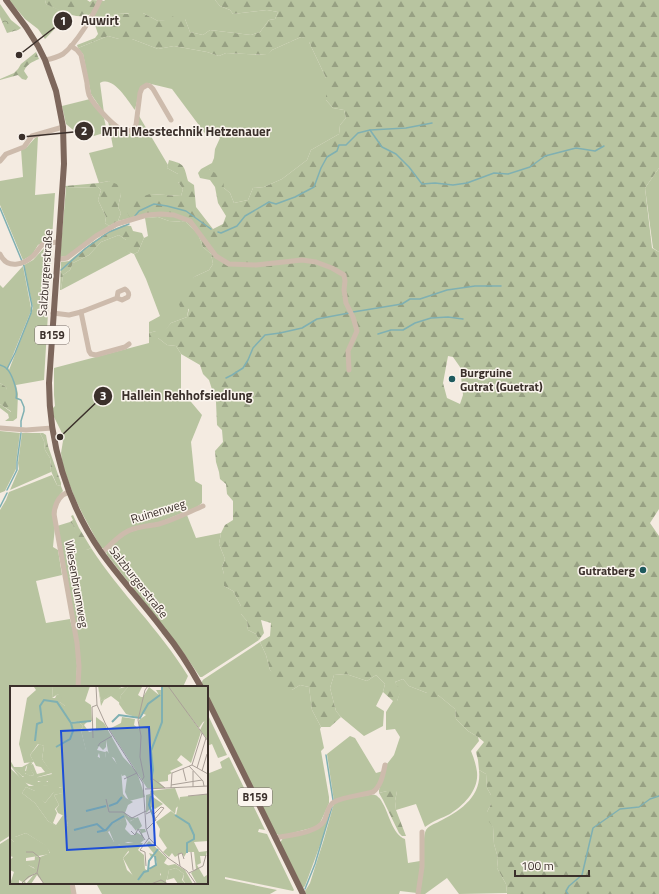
<svg xmlns="http://www.w3.org/2000/svg" width="659" height="894" font-family="'Titillium Web',sans-serif">
<style>
.grass{fill:#b8c4a0}
.forest{fill:url(#forest-firs);fill-rule:evenodd}
.park{fill:url(#park-crowns)}
.lines{fill:none;stroke-linecap:round;stroke-linejoin:round}
.stream{stroke:#7fb0b2;stroke-width:1.5}
.minor{stroke:#cdbbac;stroke-width:5}
.major{stroke:#7d675c;stroke-width:6}
.poi-dot{fill:#1f5a5e;stroke:#fbf5ee;stroke-width:1.5}
.labels{text-anchor:middle;dominant-baseline:central;stroke-width:3;stroke-linejoin:round;paint-order:stroke}
.shield{fill:#fbf5ee;stroke:#756b66;stroke-width:1}
.shield-label{font-size:11px;font-weight:bold;fill:#3b302b}
.street-label{font-size:12px;fill:#3b302b;stroke:#fbf5ee}
.poi-label{font-size:12px;font-weight:bold;fill:#3b302b;stroke:#fbf5ee;text-anchor:start}
.inset-river{fill:none;stroke:#7fb0b2;stroke-width:2}
.inset-road{fill:none;stroke:#aaa098;stroke-width:1}
.view{fill:#1d4ed8;fill-opacity:0.15;stroke:#1d4ed8;stroke-width:2}
.inset-edge{fill:none;stroke:#3b302b;stroke-width:2}
.leader{fill:none;stroke:#3b302b;stroke-width:1.5}
.callout-dot{fill:#3b302b;stroke:#fbf5ee;stroke-width:1.5}
.mark-label{font-size:12px;text-anchor:middle;font-weight:bold;fill:#fff}
.callout-label{font-size:13px;text-anchor:middle;font-weight:bold;fill:#3b302b;stroke:#fbf5ee;stroke-width:3;stroke-linejoin:round;paint-order:stroke}
</style>
<defs>
<pattern id="forest-firs" width="22" height="20" patternUnits="userSpaceOnUse"><rect width="22" height="20" fill="#b8c4a0"/><path d="M5 1l3.5 6h-7zM16 11l3.5 6h-7z" fill="#97a083"/></pattern>
<pattern id="park-crowns" width="20" height="18" patternUnits="userSpaceOnUse"><rect width="20" height="18" fill="#b8c4a0"/><path d="M2 6a3 3 0 1 1 6 0M12 15a3 3 0 1 1 6 0" fill="none" stroke="#97a083"/></pattern>
</defs>
<rect width="100%" height="100%" fill="#f4ebe1"/>
<g class="grass">
<polygon points="9,0 45,0 46,4 69,14 45,39 38,29 25,19"/>
<polygon points="105,0 215,0 220,6 230,10 233,14 267,10 278,12 275,19 269,20 260,32 251,35 210,30 203,35 190,32 185,19 158,21 143,13 116,14 97,20 95,25 91,21 97,10"/>
<path d="M108,36L119,39H132L158,49L174,46L207,52L219,56L226,53L266,55L272,50L301,37L309,38V42L326,78V100L333,108L344,110L346,118L340,125L339,134L311,150L307,160L282,179L264,187L253,188L248,200L234,203L230,193L224,188L209,169H201L212,163L214,158L215,149L220,138L214,132L207,136L172,89L147,83L140,88L135,110C128,101 113,75 100,83L104,113L91,94L83,54L78,48Z"/>
<polygon points="90,99 104,118 107,132 84,139 66,124 62,106"/>
<polygon points="139,116 168,165 167,168 178,174 178,182 183,189 181,196 150,194 130,218 118,221 121,213 118,207 121,194 109,181 99,183 89,153 113,147 108,121 124,134 129,134 135,130"/>
<polygon points="38,136 35,195 55,193 52,239 44,242 38,245 32,255 23,260 0,205 0,181 23,177 21,149 27,147 35,138"/>
<polygon points="659,168 659,252 653,248 645,188"/>
<polygon points="98,187 101,190 98,200 106,217 105,223 109,226 68,256 60,257 66,188"/>
<polygon points="158,217 169,221 186,222 198,234 203,247 211,254 213,264 209,270 194,277 187,317 171,323 165,331 156,331 149,333 149,322 160,316 146,279 134,254 138,252 144,238 148,236 145,218"/>
<polygon points="119,235 126,240 126,250 131,253 61,290 63,275 70,270 73,263 89,255 101,242"/>
<polygon points="49,246 52,247 44,380 16,385 18,394 17,418 13,421 5,421 9,418 8,414 0,408 0,404 11,412 6,387 0,383 0,285 3,288 23,266 31,308 31,311 8,367 9,370 33,308 24,265 33,260 44,248"/>
<polygon points="149,338 158,338 167,345 176,346 181,354 181,390 202,415 191,442 195,481 202,485 202,503 197,507 160,522 139,526 104,548 101,548 83,515 74,496 63,467 61,453 63,441 61,431 54,417 52,409 55,406 54,395 54,368 149,343"/>
<polygon points="0,431 20,433 16,463 16,469 5,491 0,493"/>
<polygon points="22,433 40,433 44,441 45,450 50,458 51,472 10,490 19,469 18,463"/>
<polygon points="52,475 57,485 61,486 63,491 58,497 53,547 58,550 62,575 36,581 46,623 70,619 76,643 77,666 76,687 11,687 11,835 0,842 0,510 6,500 9,492"/>
<polygon points="187,515 196,538 221,533 219,544 225,559 222,567 224,574 224,586 233,591 241,606 241,614 247,621 248,630 256,634 259,640 202,677 200,677 185,655 163,626 107,555 106,552 122,536 130,532"/>
<path d="M70,522L73,525L87,550L91,548C120,593 160,630 188,676L183,687H79L80,681L57,526Z"/>
<path d="M260,642L266,655L270,670L292,690L300,685L309,687L312,710L321,727L320,729L324,748L321,751L329,797V803L326,810L320,823L315,827L281,836L276,834L207,695V687H203C202,684 201,681 204,679Z"/>
<polygon points="346,674 367,681 376,675 385,684 383,692 376,706 384,711 383,726 364,736 341,717 336,711 330,688 334,675"/>
<path d="M403,679L409,686L427,693L438,695L455,709L456,719L468,731L478,737L479,741L471,751C474,758 476,765 477,772C479,790 464,805 450,814C442,818 433,821 425,827L416,804L396,810L395,801L397,791H387L379,793V790L387,764L394,755L400,737L395,729L386,730V712L393,701H397L400,692L395,682Z"/>
<polygon points="207,713 227,755 218,758 212,744 207,746"/>
<polygon points="350,736 355,738 376,773 383,771 375,790 334,801 327,754"/>
<polygon points="229,757 248,796 242,796 242,799 250,799 265,830 259,829 258,832 267,834 294,890 293,891 225,877 225,879 277,890 270,894 102,894 97,885 76,883 207,883 207,774 222,768 220,762"/>
<path d="M479,770L486,774L487,788L491,795V804L487,812L493,827L494,844L498,858L497,868L506,884L507,893L459,894L447,878L425,894H419C421,881 423,868 424,854C424,847 423,836 426,830C429,825 437,823 442,820C462,810 482,795 479,770Z"/>
<path d="M369,795C372,795 376,794 378,797C380,798 381,800 382,802C389,813 392,834 405,839L408,863L420,861V868L417,893L400,891L399,894H306L305,891L307,888L310,883L324,839L334,803L341,800Z"/>
<polygon points="331,807 323,837 305,886 303,888 280,843 283,838 319,828"/>
<polygon points="11,837 11,883 71,883 72,894 0,894 0,844"/>
</g>
<g class="forest">
<path d="M45,0H87L90,2L92,0L105,1C103,4 100,8 97,10C81,24 62,11 46,4Z"/>
<path d="M215,0H659V168L645,188L652,248L659,252V509L650,523L659,536V894H507V893L506,884L497,868L498,858L494,844L493,827L487,819V812L491,804V795L487,788L486,774L479,770L478,760L476,752L484,742L478,737L468,731L456,719L455,709L438,695L437,701L428,698L427,693L409,686L403,679L395,682L401,691L397,701H393L383,692L385,684L376,675L367,681L346,674L334,675L330,688L336,711L341,717L330,727H321L312,710L309,687L300,685L292,690L283,689L270,670L266,655L260,642L270,636L271,623L261,620L264,633L259,640L256,634L248,630L247,621L241,614V606L233,591L224,586V574L222,567L225,559L219,544L221,533L225,525L233,520V501L227,494L226,484L220,479L219,472L216,462L215,451L223,442L222,430L217,425L216,402L209,380L203,374L200,365L181,354L176,346L167,345L158,338H149V333L156,331H164L171,323L187,317L189,309L180,307L178,301L194,277L209,270L213,264L211,254L203,247L198,234L186,222L169,221L158,217L145,218H130L127,212L132,208L135,199L150,194L181,196L183,189L178,182V174L167,168L169,160C185,164 184,166 188,181L194,185L196,207L213,229L223,224L226,216L218,203L215,187L210,180L200,178L198,173L201,169H209L223,178L224,188L230,193L234,203L248,200L253,188L264,187L282,179L307,160L311,150L339,134L340,125L346,118L344,110L333,108L326,100V78L309,42V39L301,37L272,50L267,55L226,53L219,56L207,52L174,46L158,49L132,39H119L108,36L78,48L77,45L95,38L98,34L95,25L97,20L116,14H128L132,11L143,13L158,21L165,20L176,15L185,19L190,32L203,35L210,30L251,35L260,32L269,20L275,19L278,12L267,10L233,14L230,10L220,6ZM448,356L453,357L460,367L463,395L460,404L447,398L443,383Z"/>
<path d="M36,52L39,59C32,62 27,64 24,71L28,77L26,80L22,79L18,75L0,80V79L14,73L18,69L21,64Z"/>
<polygon points="109,181 119,185 121,194 118,207 121,213 118,221 109,226 105,223 106,217 98,200 101,190 98,187 66,188 65,186 99,183"/>
<polygon points="124,225 131,226 133,231 142,233 144,238 138,252 134,254 126,251 126,240 119,235 101,242 89,255 73,263 70,270 63,275 61,290 60,290 61,262 69,261 90,244 109,231"/>
<polygon points="0,383 6,387 14,408 12,412 0,404"/>
<polygon points="40,433 43,433 46,435 48,446 61,483 61,486 57,485 51,471 50,458 45,450 44,441"/>
<polygon points="73,515 79,528 91,548 87,550 83,548 73,525 70,522 73,520 71,516"/>
<polygon points="391,787 397,791 395,801 396,810 406,836 402,836 399,833 383,800 379,793 387,791"/>
</g>
<polygon class="park" points="0,4 11,20 21,28 18,30 7,33 0,17"/>
<g class="lines">
<g class="stream">
<polyline points="370,130 382,147 396,154 409,167 422,184 435,183 453,185 467,183 494,173 508,174 530,167 545,156 576,148 595,151 604,146"/>
<polyline points="0,208 24,266 32,306 31,313 15,353 7,369"/>
<polyline points="135,216 139,211 154,204 167,206 186,211 211,229"/>
<polyline points="218,232 221,233 237,226 245,216 269,202 276,204 295,197 314,187 321,168 327,157 337,151 339,145 346,145 358,133 370,130 406,128 432,123"/>
<polyline points="61,270 86,248 109,232 129,224"/>
<polyline points="353,312 402,304 410,299 420,299 447,290 475,286 501,286"/>
<polyline points="378,334 391,330 403,330 415,323 431,318 448,317 463,319"/>
<path d="M0,365C0,365 5,367 6,368C12,373 18,391 16,398L21,400L24,407V411L21,421V427"/>
<polyline points="226,378 232,375 243,368 248,360 253,348 265,335 280,333 302,328 317,319 349,313"/>
<polyline points="7,490 17,470 17,462 21,433"/>
<polyline points="0,507 7,493"/>
<polyline points="326,755 333,800"/>
<polyline points="305,889 315,864 332,807"/>
<polyline points="568,894 566,891 569,886 582,875 593,828 620,809 639,807 650,799 659,796"/>
</g>
<g class="minor">
<path d="M71,46L77,50L81,55C83,64 85,73 87,83C87,87 88,91 89,95C93,104 119,134 129,131C133,130 134,128 136,125L140,93L142,88L147,85L150,86L153,89L171,120"/>
<path d="M45,60C51,59 58,57 63,54C76,44 93,16 100,0"/>
<polyline points="0,161 6,154 24,147 32,136 63,127"/>
<path d="M0,254C7,270 24,265 34,255C37,252 39,248 42,245C47,242 53,243 58,242"/>
<polyline points="57,259 62,259 67,258 96,236 117,224 147,215 161,214 174,215 190,221 216,256 229,264 256,265 302,260 316,262 332,268 344,275 345,281 344,290 346,303 353,317 357,331 348,351 349,370"/>
<polyline points="81,312 89,351 91,354 96,355 125,347 129,344"/>
<path d="M53,313L69,315L81,312L117,298L122,300L128,297C130,293 128,291 125,289L118,292L117,298"/>
<polyline points="0,428 26,430 52,428"/>
<path d="M69,492C59,495 55,504 54,514L77,643L79,666L78,687"/>
<path d="M102,553C110,545 118,536 128,531C138,526 149,526 159,524C174,520 189,512 203,506"/>
<path d="M275,838C289,835 317,833 324,821C327,815 328,805 334,802C343,797 362,795 373,792C381,786 383,775 385,765"/>
<polyline points="72,883 74,894"/>
<polyline points="418,894 422,867 422,832"/>
</g>
<g class="major">
<path d="M6,0L26,27L38,46L45,60L56,91L63,127L64,164L49,383C49,443 67,503 101,552C121,580 144,604 164,631C178,648 190,667 201,687"/>
<polyline points="207,699 303,894"/>
</g>
</g>
<g class="poi-dot">
<circle cx="452" cy="379" r="4"/>
<circle cx="643" cy="570" r="4"/>
</g>
<g class="labels">
<g class="shield">
<rect x="35" y="326" width="34" height="18" rx="3"/>
<rect x="238" y="788" width="34" height="18" rx="3"/>
</g>
<g class="shield-label">
<text x="52" y="335">B159</text>
<text x="255" y="797">B159</text>
</g>
<g class="street-label">
<text transform="translate(45 273) rotate(-86)">Salzburgerstraße</text>
<text transform="translate(158 511) rotate(-17)">Ruinenweg</text>
<text transform="translate(139 582) rotate(52)">Salzburgerstraße</text>
<text transform="translate(77 584) rotate(80)">Wiesenbrunnweg</text>
</g>
<g class="poi-label">
<text x="460" y="372">Burgruine<tspan x="460" dy="14">Gutrat (Guetrat)</tspan></text>
<text x="635" y="570" text-anchor="end">Gutratberg</text>
</g>
</g>
<g transform="translate(10 686)">
<rect width="198" height="198" fill="#f4ebe1"/>
<path d="M43,0H80L75,15L81,19L82,35H78L74,39L79,46L86,44V31L94,37L113,71L127,86L135,111L119,115L115,106L117,92L115,89L112,90L104,72L99,70L96,54V61L93,64L89,60L87,64L95,66L96,72H90L89,67L87,72L76,65L71,44L73,40L68,35L62,36L55,27V20L50,16L48,8L42,12ZM88,0H113L91,15ZM119,0L132,1L128,9L131,11H133L139,1L149,9L146,4H151V8L153,0H198V34L193,36L189,42L176,25L191,46L181,77L171,69L167,74L173,79L160,85L162,87L158,89V95L149,96L155,102H137L99,43L111,37L112,31L125,33L124,39L129,43V34L136,29L132,27L129,32L116,28L109,18L111,9ZM29,58L34,60L32,73L42,87L28,91L24,96H40L38,99L27,101L13,96L0,79L13,91L16,87L20,90L24,89L21,84L16,85L17,80L23,78L27,88L35,86L31,81L26,80L20,69ZM16,101L25,105L35,117L48,101L52,102L53,107L44,109L49,119L45,123L47,127L43,137L46,139L53,129L56,131L58,139L54,146L38,135L25,117L12,107ZM141,103L143,111L153,118L145,123L142,121L136,127V109L140,108ZM198,108V155L184,156L189,166L197,165L196,170H190L191,177L187,179L194,191L197,189L198,198H187L181,187L186,183L184,166H177L174,171L172,167L165,171L162,167L159,171L153,166L157,162L149,150L150,143L146,136L161,125L166,129L170,111ZM128,131L132,140L129,143H135L136,146L132,147L134,154L104,156L99,144L112,134L117,138L115,143L121,149H125L126,146L131,149L130,144L127,143L126,145L119,136ZM16,147L37,160L40,168L16,172V175L26,174L25,182L18,179L25,183V187L15,195L16,198L9,194V198H0L4,186L0,184V174L3,171L0,170V152L4,156L5,151ZM139,155L157,172L154,177L159,180L153,182L150,189L156,192V198H137L124,192L113,172L119,166L116,160H108L111,157H133L128,164L134,169L135,183L138,185L147,177L145,170L141,171L139,167L145,169L136,158ZM166,182L174,188L172,194L176,198H168L164,192L157,194L159,184Z" fill="#b8c4a0"/>
<path d="M31,0H43L42,12H45L47,8L52,11L50,16L55,20L56,27L59,28L62,36L68,35L73,40L71,44L76,64L90,72H96L95,66L97,65L111,83L113,108L116,112L123,116L118,119L115,127L119,131L127,132L120,135L121,139L115,131L117,138L111,135L98,146L104,156L109,154H134L129,158L118,156L108,159H114L119,164L113,172L117,184L127,193L133,186L128,193L137,198H34L27,189L21,198H16L25,187V183L17,178L24,182L25,170L30,171L40,167L36,160L16,147L5,151V157L0,152V82L19,100L38,99V95L34,97L28,95L27,98L20,93L42,88L32,73L34,60L28,58L20,69L24,76L14,77L9,58L17,12L26,4L24,1ZM16,101L25,105L24,107L35,117L43,107L49,104V101L52,102V107L44,109L49,119L46,123L48,127L56,131L58,139L54,145L38,135L25,117L12,107ZM88,0L91,15L107,3L119,0L111,9L110,17L101,10L94,14L91,20ZM195,34H198V54L190,44ZM0,74L4,81H12L21,76H23L20,81L17,80L18,78L16,81L15,85L21,83L24,89L20,90L15,87L16,90H12L0,79ZM165,102L171,118L166,122L165,128L140,105ZM165,178L175,184L183,198H176L173,194L174,188L166,182L159,184L157,194L151,190V181Z" fill="#b8c4a0" fill-rule="evenodd"/>
<path class="inset-river" d="M102,36L109,29L130,32L138,18L150,9M25,55L27,38L32,36L30,20L34,14L47,16L61,37L81,35M46,61L60,53L63,45L61,37M141,94L143,84L141,65L152,36V0M141,110L139,119L145,135M99,120L107,117L112,111M76,125L96,120M165,129L179,138L184,149V153L177,157V167M64,144L87,138L95,145M87,146L96,144L102,137L114,130M139,183L146,179L145,170M128,194L134,186L138,185L139,175L148,163"/>
<path class="inset-road" d="M86,0L87,19L96,39L133,97L136,142L139,152L158,172L177,185L186,198M158,0L198,55M83,52L82,21L87,19M88,60L90,57L102,50M182,79L198,88M179,80L193,95L194,100M187,82L196,52M173,83L176,95M192,85L197,68M114,93L127,87M143,93L155,102M132,94L134,91L130,71L131,50L128,34L135,4L138,0M161,99L192,94M183,101V85M161,102L162,87L182,79L192,47M135,103L198,100M178,110L198,108M96,113L99,126H113L122,132L136,125M136,128L142,125L146,134L137,143M144,128L151,121L154,122M146,132L154,122M121,145L125,149L128,143L135,154M198,160V192M16,166H23L30,172L27,187M181,166L183,184M136,180L135,166L130,164L139,152M170,180L168,168L172,167L174,173M179,187L193,180L196,169M12,197L18,191L27,187L34,198M141,198L151,194L158,198"/>
<path class="view" d="M139,41L145,159L57,164L51,45Z"/>
<rect width="198" height="198" class="inset-edge"/>
</g>
<path class="leader" d="M19 55L63 21M22 137L84 131M60 437L103 396"/>
<g class="callout-dot">
<circle cx="19" cy="55" r="4"/>
<circle cx="22" cy="137" r="4"/>
<circle cx="60" cy="437" r="4"/>
<circle cx="63" cy="21" r="10"/>
<circle cx="84" cy="131" r="10"/>
<circle cx="103" cy="396" r="10"/>
</g>
<g class="mark-label">
<text x="63" y="25">1</text>
<text x="84" y="135">2</text>
<text x="103" y="400">3</text>
</g>
<g class="callout-label">
<text x="100" y="25">Auwirt</text>
<text x="186" y="136">MTH Messtechnik Hetzenauer</text>
<text x="187" y="400">Hallein Rehhofsiedlung</text>
</g>
<path d="M515 870v6h74v-6" fill="none" stroke="#3b302b" stroke-width="2"/>
<text x="521" y="870" font-size="12" fill="#3b302b" stroke="#fbf5ee" stroke-width="3" paint-order="stroke">100 m</text>
</svg>
